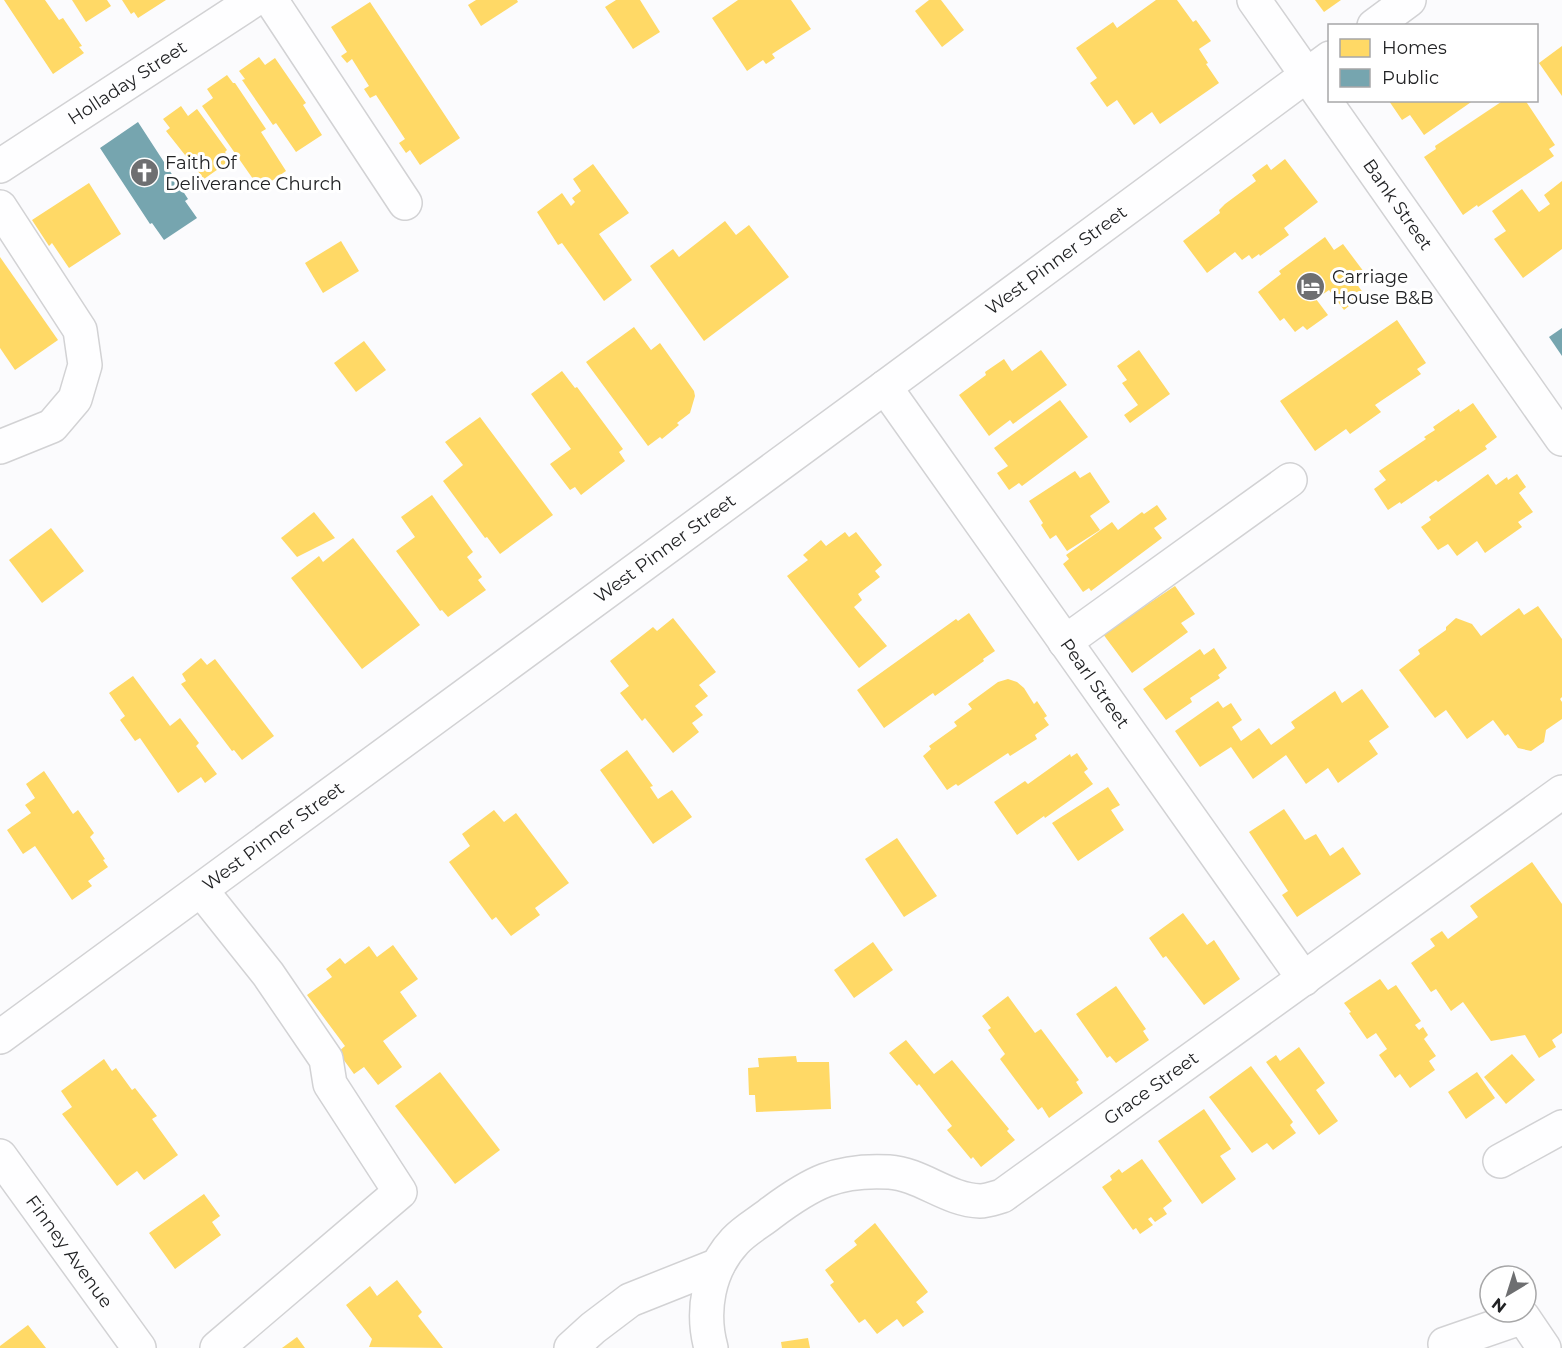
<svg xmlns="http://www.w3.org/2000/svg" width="1562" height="1348" font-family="Montserrat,sans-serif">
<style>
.homes{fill:#ffd966}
.public{fill:#76a5af}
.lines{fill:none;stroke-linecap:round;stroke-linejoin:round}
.minor-casing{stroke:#d2d2d4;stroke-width:36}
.major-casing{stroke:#d2d2d4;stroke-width:36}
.minor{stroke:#fefeff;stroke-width:33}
.major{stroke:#fefeff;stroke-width:33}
.labels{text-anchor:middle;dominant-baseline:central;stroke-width:6;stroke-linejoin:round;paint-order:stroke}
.street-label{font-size:18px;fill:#222325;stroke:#fff}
.poi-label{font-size:18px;fill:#222325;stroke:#fff;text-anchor:start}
</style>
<rect width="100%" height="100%" fill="#fbfbfd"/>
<g class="homes">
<polygon points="4,0 45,0 59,20 63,18 82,46 79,47 84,53 53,74"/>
<polygon points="72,0 107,0 111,6 86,22"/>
<polygon points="122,0 166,0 138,18 134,12 131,14"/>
<polygon points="476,0 517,0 518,2 481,26 468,5"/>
<polygon points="616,0 640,0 660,32 633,49 605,7"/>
<polygon points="738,0 791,0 811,29 772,54 775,58 766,64 763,60 747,71 712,18"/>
<polygon points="929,0 941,0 964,30 942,47 915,11"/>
<polygon points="1156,0 1177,0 1193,22 1196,20 1211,41 1199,49 1208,63 1206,64 1219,83 1160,124 1152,112 1134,125 1117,100 1107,107 1090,83 1097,78 1076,48 1113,22 1117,28"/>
<polygon points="1315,0 1341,0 1324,12"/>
<polygon points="370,2 460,138 420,165 410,150 406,153 399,143 405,139 376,95 370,98 364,89 369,86 352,59 347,63 341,56 347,52 331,27"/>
<polygon points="1562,46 1562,96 1539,63"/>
<polygon points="259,57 265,65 275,58 306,103 303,105 322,135 296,152 276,123 273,125 242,80 245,79 239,71"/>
<polygon points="227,75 233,83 235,83 266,129 261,132 286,171 260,189 202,106 213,98 207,89"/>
<polygon points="1390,100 1474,100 1424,135 1410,115 1402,120 1389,101"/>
<polygon points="1504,100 1525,100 1555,145 1549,149 1554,156 1478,207 1477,205 1463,215 1424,157 1436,149 1435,146"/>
<polygon points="181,106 188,116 197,109 227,150 225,152 231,160 204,179 166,131 170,128 163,119"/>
<polygon points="1285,159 1318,202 1284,228 1289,235 1260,256 1259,254 1252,259 1249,255 1242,260 1235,252 1207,273 1183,241 1220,213 1219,210 1225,204 1256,181 1252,175 1267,164 1271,170"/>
<polygon points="593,164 629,213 599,234 632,280 604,301 562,243 558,245 537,212 562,193 571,206 575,202 572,198 581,191 573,179"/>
<polygon points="1562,181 1562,249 1523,278 1494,239 1506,231 1492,211 1522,189 1539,212 1550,204 1544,195"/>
<polygon points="89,183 121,234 69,268 52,243 49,246 32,220"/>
<polygon points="725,221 736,235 749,225 789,277 704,341 650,266 673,249 679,257"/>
<polygon points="1325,237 1334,250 1343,244 1367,276 1356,283 1364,294 1344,310 1329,290 1316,299 1328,315 1307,330 1303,326 1295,332 1284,318 1280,321 1258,292 1281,274 1279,271"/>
<polygon points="341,241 359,271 323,293 305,263"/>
<polygon points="0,257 58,340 15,370 0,348"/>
<polygon points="1397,320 1426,363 1417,369 1421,374 1375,405 1381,412 1350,434 1346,429 1315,451 1280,401"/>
<polygon points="634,327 651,350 660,343 694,391 695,396 690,413 677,423 679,425 662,439 660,437 648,446 586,362"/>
<polygon points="364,341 386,370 356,392 334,363"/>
<polygon points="1041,350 1067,385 1013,424 1010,420 989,436 959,395 986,375 985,372 1004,359 1012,371"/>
<polygon points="1139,350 1170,394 1130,423 1124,415 1138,405 1122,383 1127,380 1117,366"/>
<polygon points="562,371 575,388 577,387 623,449 619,452 625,461 581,495 575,487 570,490 550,464 571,449 531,394"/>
<polygon points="1060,400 1088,437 1022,486 1019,483 1009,490 997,473 1008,466 994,448"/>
<polygon points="1473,403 1497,437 1485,446 1487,449 1438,482 1436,480 1401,504 1400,502 1388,510 1374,489 1386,480 1379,471 1426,439 1424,437 1435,430 1433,427 1459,409 1460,412"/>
<polygon points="480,417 553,515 500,554 487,537 485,538 443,481 463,465 445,442"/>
<polygon points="1075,471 1080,478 1090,472 1110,502 1090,516 1100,530 1067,551 1056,535 1050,539 1041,525 1043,523 1029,501"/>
<polygon points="1488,474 1496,485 1507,477 1508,480 1517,474 1526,487 1519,493 1533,512 1518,522 1522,527 1485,553 1477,541 1457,556 1448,544 1438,550 1421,527 1431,520 1429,517"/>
<polygon points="432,495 473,552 467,557 482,577 478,580 486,590 448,617 442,610 440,611 396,551 415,537 401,517"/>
<polygon points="1157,505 1167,519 1154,528 1162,538 1091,591 1089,588 1083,592 1063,564 1069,559 1066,555 1112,522 1118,530 1142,512 1144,514"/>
<polygon points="314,512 335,538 297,557 281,538"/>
<polygon points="51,528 84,571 42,603 9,560"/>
<polygon points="845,532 849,537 856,532 882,565 875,571 880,577 858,594 862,600 854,607 887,646 859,668 787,576 808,560 803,555 821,540 826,546"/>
<polygon points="353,538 420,625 362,669 291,578 319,556 323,562"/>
<polygon points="1175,586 1195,614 1181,623 1188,632 1132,673 1103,634"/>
<polygon points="1538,606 1562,639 1562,697 1560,699 1562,702 1562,719 1546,730 1544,742 1531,751 1518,748 1508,734 1505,736 1493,720 1467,739 1446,710 1435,718 1399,670 1420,654 1418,650 1446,630 1446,627 1456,618 1472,624 1481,636 1519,608 1524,615"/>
<polygon points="969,613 995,651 983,659 984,661 935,696 933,693 884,728 857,690 956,619 958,621"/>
<polygon points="673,618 716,672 699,685 708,696 695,706 703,715 692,723 699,732 673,753 645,718 642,721 620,693 629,686 610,661 653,627 657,631"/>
<polygon points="1214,648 1227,668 1218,675 1220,678 1190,698 1192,702 1166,720 1143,689 1200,649 1204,655"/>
<polygon points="201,658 207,665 215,659 274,736 242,760 234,750 232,751 181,684 186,681 182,674"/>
<polygon points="133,676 170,726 180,718 199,743 196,746 217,774 205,783 201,777 178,793 140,738 135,741 120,720 125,716 109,693"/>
<polygon points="1008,679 1017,682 1024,688 1034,704 1037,701 1047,716 1044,718 1049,725 1035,735 1037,739 1010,756 1008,753 958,786 956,784 947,790 923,756 931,749 929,746 957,726 954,722 972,709 968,704 998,682"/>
<polygon points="1362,689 1389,727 1369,741 1378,754 1338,783 1328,768 1306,784 1286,755 1253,779 1231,747 1200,767 1175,731 1218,701 1223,708 1231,703 1242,720 1232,727 1241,741 1259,728 1271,745 1295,728 1291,722 1335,691 1342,703"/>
<polygon points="627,750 653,786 650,787 658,799 672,790 692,817 653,844 600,770"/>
<polygon points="1077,753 1088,769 1084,772 1093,784 1045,818 1044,816 1017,835 994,802 1025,781 1028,784 1070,754 1071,757"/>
<polygon points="44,771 73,814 78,810 94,833 90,837 105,859 103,860 108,867 88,881 92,886 72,900 35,846 23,854 7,830 31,813 25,805 35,798 26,784"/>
<polygon points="1108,787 1120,805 1111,810 1124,830 1078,861 1052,823"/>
<polygon points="1284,809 1305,840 1316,834 1330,856 1343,847 1361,874 1297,917 1282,895 1288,891 1249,832"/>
<polygon points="494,810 504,822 516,813 569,883 535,908 540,915 511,936 496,917 492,920 449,862 470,846 462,834"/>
<polygon points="897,838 937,896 904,917 865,859"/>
<polygon points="1532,862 1562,904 1562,1033 1552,1040 1556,1047 1539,1058 1525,1035 1491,1041 1463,1002 1451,1011 1436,989 1431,992 1411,963 1435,946 1430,939 1442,931 1448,939 1478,917 1470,906"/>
<polygon points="1183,913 1207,945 1214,940 1240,979 1204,1005 1166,956 1163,958 1149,938"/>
<polygon points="873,942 893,970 854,998 834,970"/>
<polygon points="393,945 418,979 400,992 417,1016 383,1041 402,1067 378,1085 364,1067 354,1074 338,1052 345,1046 307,995 332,977 326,969 340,958 345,964 369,946 377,957"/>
<polygon points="1380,979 1388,990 1396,985 1421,1021 1415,1025 1419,1030 1423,1027 1428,1035 1424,1039 1436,1056 1429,1061 1435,1070 1410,1088 1400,1074 1395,1078 1379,1055 1387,1049 1376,1033 1367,1039 1349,1013 1351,1012 1344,1003"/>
<polygon points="1116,986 1146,1029 1143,1031 1149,1040 1116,1063 1110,1056 1107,1058 1076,1014"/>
<polygon points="1008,996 1035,1033 1041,1029 1079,1080 1076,1082 1083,1093 1049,1118 1042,1107 1038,1110 1000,1059 1005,1054 988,1030 991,1028 982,1016"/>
<polygon points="906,1040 934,1074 952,1060 1009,1129 1007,1131 1015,1140 981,1167 973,1157 971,1159 947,1130 952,1126 919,1084 917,1086 889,1053"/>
<polygon points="1299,1047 1325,1083 1316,1090 1338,1121 1319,1135 1266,1062 1276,1055 1280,1061"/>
<polygon points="1512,1054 1535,1080 1506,1104 1484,1077"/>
<polygon points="796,1056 797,1062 829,1062 831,1109 756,1112 755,1095 749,1095 748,1068 759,1067 758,1058"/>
<polygon points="104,1059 112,1071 116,1068 132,1090 135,1088 157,1116 152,1119 178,1155 144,1180 137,1171 117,1186 62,1114 72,1107 61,1091"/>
<polygon points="1251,1066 1293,1122 1290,1125 1296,1133 1273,1150 1267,1143 1252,1153 1209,1097"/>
<polygon points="440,1072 500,1150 455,1184 395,1106"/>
<polygon points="1477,1072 1495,1098 1466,1119 1448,1092"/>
<polygon points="1204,1109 1231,1149 1220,1156 1236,1179 1202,1204 1158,1141"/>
<polygon points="1142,1159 1172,1201 1163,1208 1167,1214 1155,1222 1151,1217 1148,1219 1153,1225 1140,1234 1136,1228 1133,1230 1102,1187 1112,1180 1110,1176 1119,1169 1122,1173"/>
<polygon points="204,1194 220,1216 212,1222 221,1235 175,1269 149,1233"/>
<polygon points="875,1223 928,1292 916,1302 924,1312 903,1327 897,1319 877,1334 865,1319 859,1323 830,1285 834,1282 825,1270 857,1245 854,1241"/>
<polygon points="397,1280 422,1312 418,1316 443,1348 369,1347 372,1339 346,1305 370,1286 377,1296"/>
<polygon points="28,1325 46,1348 0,1348 0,1346"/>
<polygon points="297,1337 305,1348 282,1348"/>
<polygon points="808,1338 810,1348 782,1348 781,1342"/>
</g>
<g class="public">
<polygon points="138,122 188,199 185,201 197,218 164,240 152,223 150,224 100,148"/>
<polygon points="1562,328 1562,356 1549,337"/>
</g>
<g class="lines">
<defs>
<g id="minor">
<polyline points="271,0 405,203"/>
<path id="s1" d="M1254,0L1562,439"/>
<path id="s2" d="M0,166L254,0"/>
<polyline points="0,207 80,330 85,365 75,399 52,426 0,447"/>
<path id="s3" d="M885,387L1304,979"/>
<polyline points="1065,642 1290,480"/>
<polyline points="201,890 268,974 326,1059 330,1084 400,1192 217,1348"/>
<path id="s4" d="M0,1156L139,1348"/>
<polyline points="1500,1161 1562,1127"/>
<polyline points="571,1348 593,1328 630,1300 718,1265"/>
<path id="s5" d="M711,1348C701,1311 708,1270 735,1241C745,1230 760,1222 771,1213C811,1183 837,1169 889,1172C921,1174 947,1200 980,1201C987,1201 995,1198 1002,1196L1562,792"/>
<polyline points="1448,1348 1445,1344 1523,1317 1544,1348"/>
</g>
<g id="major">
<polyline points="1374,26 1409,0"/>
<path id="s6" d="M0,1037L885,387L1330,58"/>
</g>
</defs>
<use href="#minor" class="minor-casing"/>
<use href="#major" class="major-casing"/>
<use href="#minor" class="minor"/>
<use href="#major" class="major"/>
</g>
<defs>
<symbol id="church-disc" viewBox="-11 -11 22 22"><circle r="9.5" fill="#6e6f71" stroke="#fff"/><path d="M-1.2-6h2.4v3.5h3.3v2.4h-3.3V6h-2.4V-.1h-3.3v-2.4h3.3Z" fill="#fff"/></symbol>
<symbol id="hotel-disc" viewBox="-11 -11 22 22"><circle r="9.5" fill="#6e6f71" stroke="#fff"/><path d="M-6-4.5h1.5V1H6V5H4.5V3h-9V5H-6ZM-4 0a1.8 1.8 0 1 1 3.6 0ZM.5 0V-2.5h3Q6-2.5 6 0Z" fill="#fff"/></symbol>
</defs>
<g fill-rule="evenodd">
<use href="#church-disc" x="128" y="156" width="33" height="33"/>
<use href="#hotel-disc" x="1294" y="270" width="33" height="33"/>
</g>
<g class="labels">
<g class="street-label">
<text stroke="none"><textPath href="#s2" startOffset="152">Holladay Street</textPath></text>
<text stroke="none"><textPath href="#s1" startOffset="250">Bank Street</textPath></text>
<text stroke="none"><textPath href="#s6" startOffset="1311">West Pinner Street</textPath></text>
<text stroke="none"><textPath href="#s6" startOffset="825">West Pinner Street</textPath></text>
<text stroke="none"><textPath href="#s3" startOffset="363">Pearl Street</textPath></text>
<text stroke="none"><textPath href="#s6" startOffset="339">West Pinner Street</textPath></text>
<text stroke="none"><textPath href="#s5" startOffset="591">Grace Street</textPath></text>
<text stroke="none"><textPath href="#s4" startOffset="118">Finney Avenue</textPath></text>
</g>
<g class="poi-label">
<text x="165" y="163">Faith Of<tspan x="165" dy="21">Deliverance Church</tspan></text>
<text x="1332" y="277">Carriage<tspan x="1332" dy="21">House B&amp;B</tspan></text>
</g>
</g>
<rect x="1328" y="24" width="210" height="78" fill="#ffffff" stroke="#a7a7a8" stroke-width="1.5"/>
<rect x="1340" y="39" width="30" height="18" fill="#ffd966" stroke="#a7a7a8" stroke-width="1.5"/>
<text x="1382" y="54" font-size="18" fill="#222325">Homes</text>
<rect x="1340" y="69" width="30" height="18" fill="#76a5af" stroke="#a7a7a8" stroke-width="1.5"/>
<text x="1382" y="84" font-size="18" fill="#222325">Public</text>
<g transform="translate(1508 1294) rotate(218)"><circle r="28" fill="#ffffff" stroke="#a7a7a8" stroke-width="1.5"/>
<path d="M0-4.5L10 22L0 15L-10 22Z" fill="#6e6f71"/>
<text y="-9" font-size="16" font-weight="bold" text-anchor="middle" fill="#222325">N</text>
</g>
</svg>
